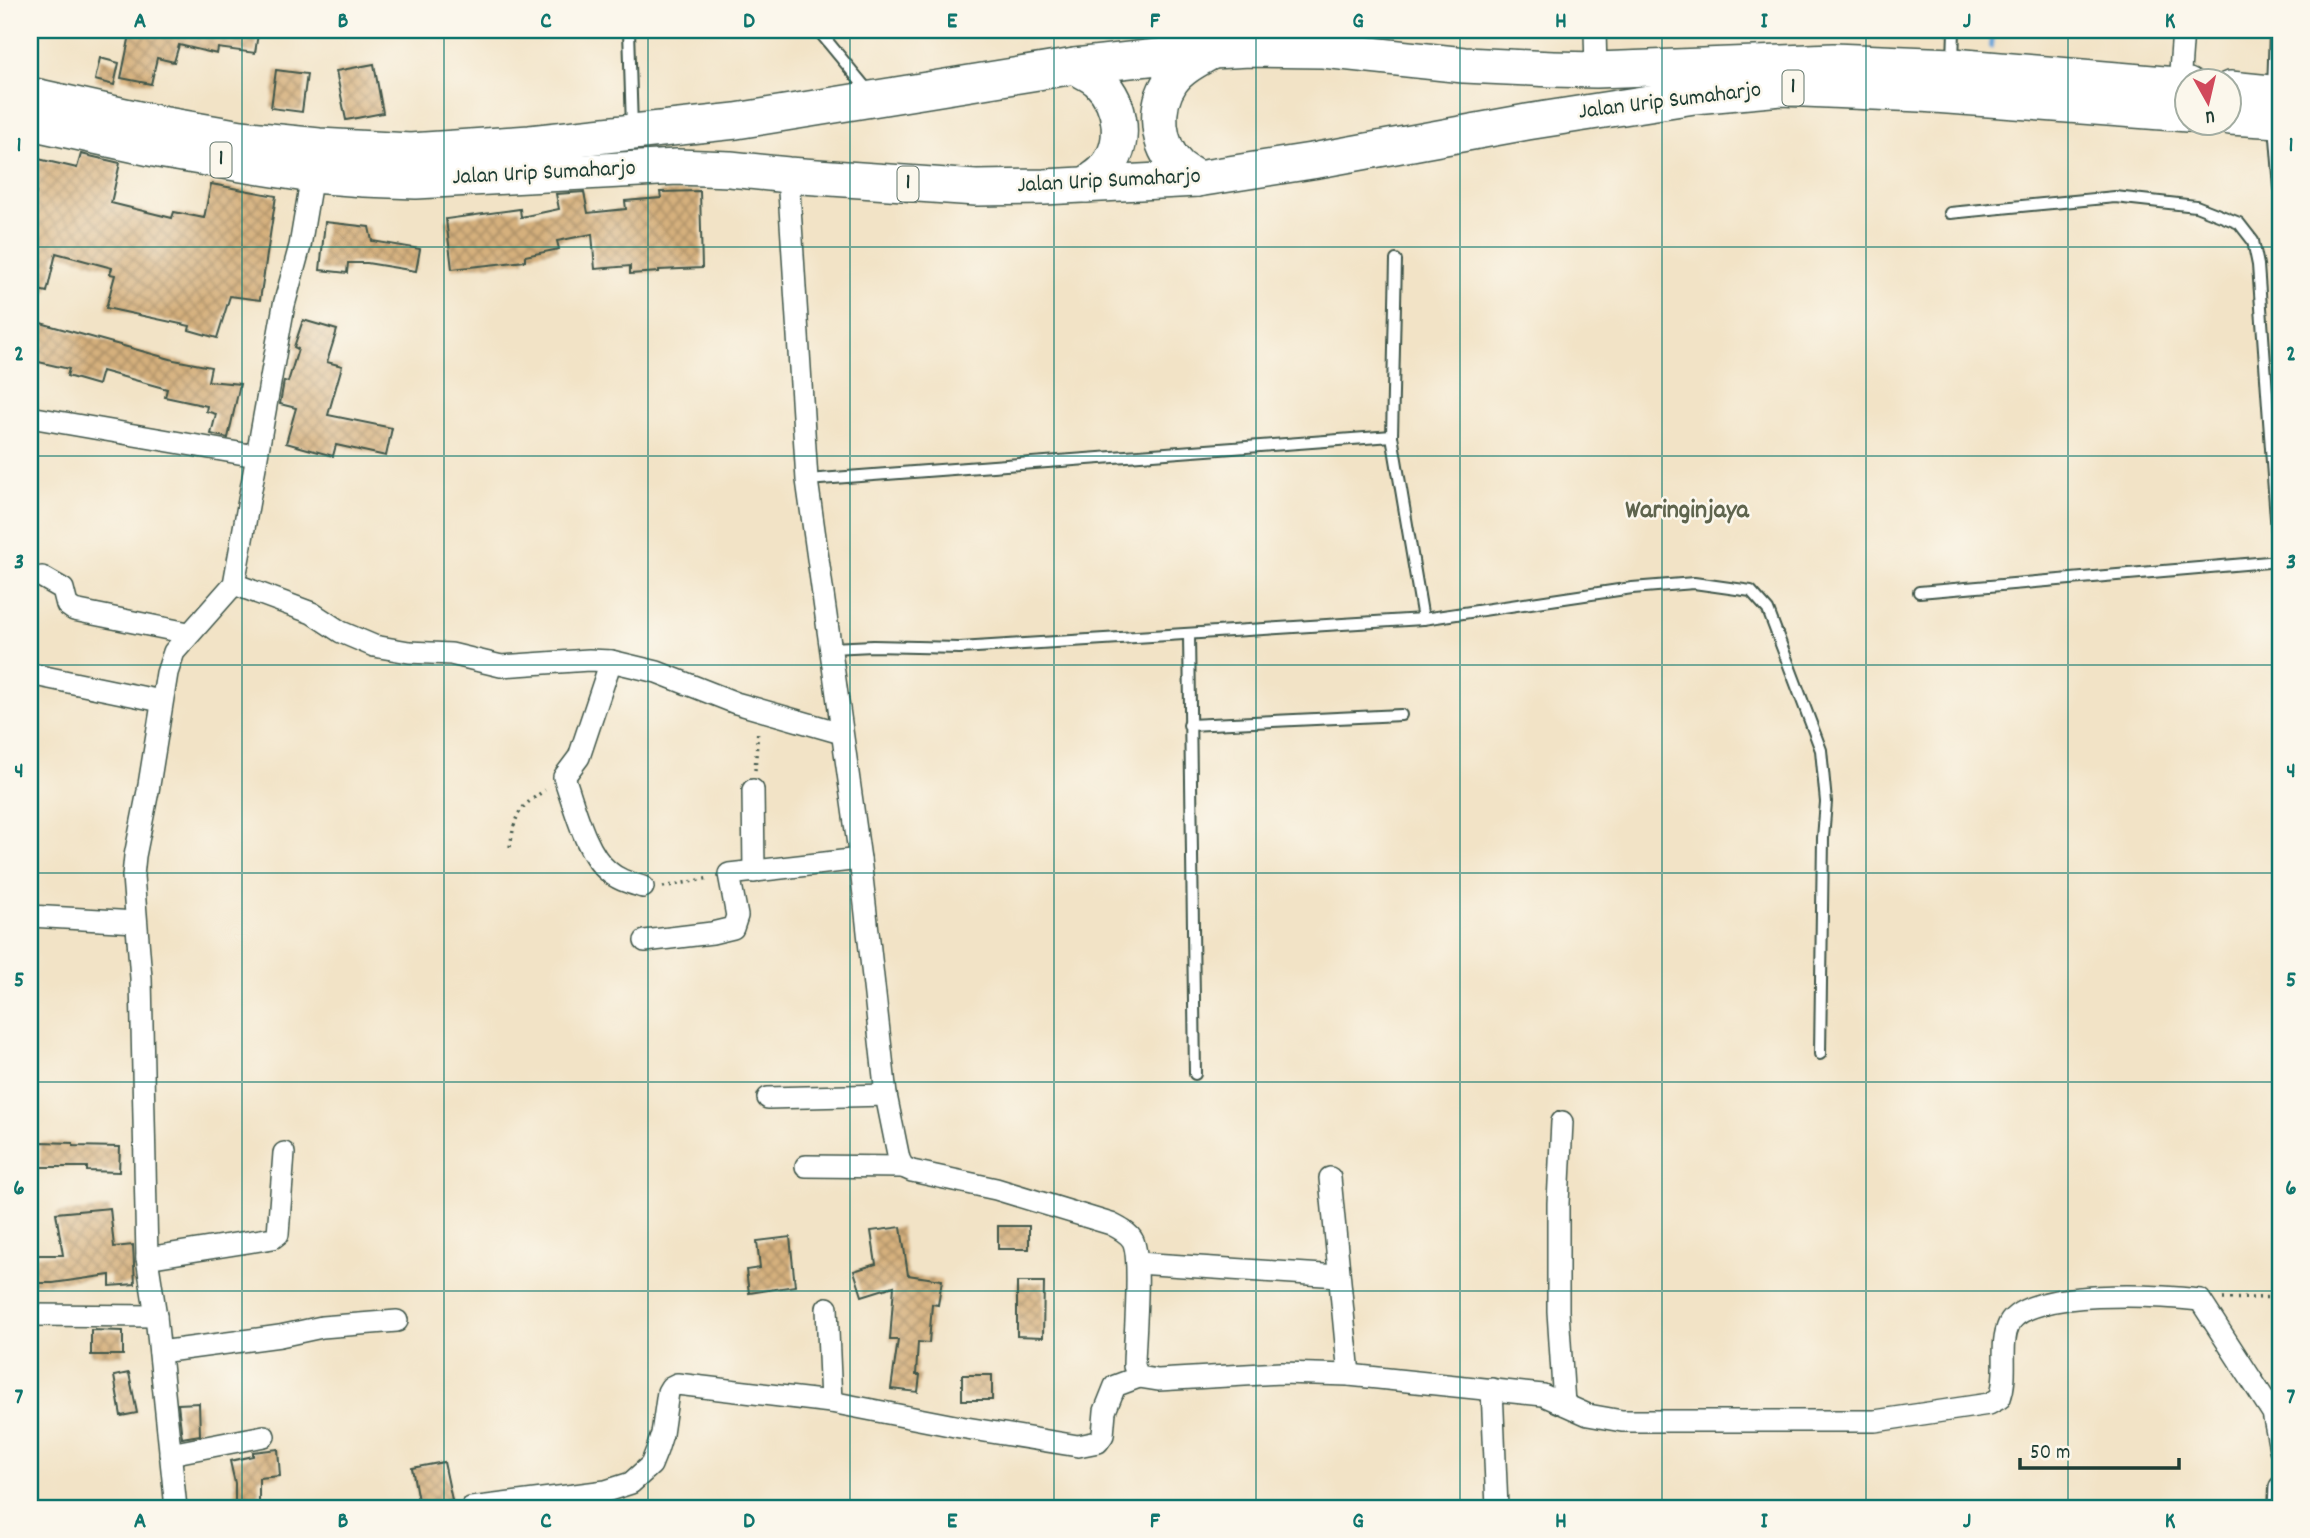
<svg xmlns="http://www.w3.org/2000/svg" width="2310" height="1538" font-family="Dekko,sans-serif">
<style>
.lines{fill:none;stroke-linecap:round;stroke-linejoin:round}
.stream{stroke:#68a4d9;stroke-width:6}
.building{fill:url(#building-cross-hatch)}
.service-casing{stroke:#3f564a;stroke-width:14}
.minor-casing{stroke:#3f564a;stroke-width:24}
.trunk-casing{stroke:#3f564a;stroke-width:38}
.path{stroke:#3f564a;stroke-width:3.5;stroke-dasharray:2 5;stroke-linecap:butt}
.service{stroke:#fff;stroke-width:10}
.minor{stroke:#fff;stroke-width:21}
.trunk{stroke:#fff;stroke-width:35}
.grid{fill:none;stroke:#0f766e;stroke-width:2;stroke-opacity:0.55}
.labels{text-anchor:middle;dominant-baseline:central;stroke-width:5;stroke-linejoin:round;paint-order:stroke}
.shield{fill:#fbf7ec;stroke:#61756b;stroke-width:2}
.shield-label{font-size:21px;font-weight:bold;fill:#1f3d34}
.street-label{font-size:23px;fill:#1f3d34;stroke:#fbf7ec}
.quarter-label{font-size:26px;font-weight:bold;fill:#5f654e;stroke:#fbf7ec}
.neatline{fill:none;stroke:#0f766e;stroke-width:2.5}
.grid-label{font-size:23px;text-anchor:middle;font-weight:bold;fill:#0f766e}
</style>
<defs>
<pattern id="building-cross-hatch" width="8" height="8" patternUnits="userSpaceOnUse" patternTransform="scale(1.75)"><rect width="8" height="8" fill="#d5b07d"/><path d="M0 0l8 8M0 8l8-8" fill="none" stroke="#ac9067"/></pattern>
</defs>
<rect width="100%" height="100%" fill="#fbf7ec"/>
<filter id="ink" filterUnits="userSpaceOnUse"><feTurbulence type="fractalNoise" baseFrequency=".0143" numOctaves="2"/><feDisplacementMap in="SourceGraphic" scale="14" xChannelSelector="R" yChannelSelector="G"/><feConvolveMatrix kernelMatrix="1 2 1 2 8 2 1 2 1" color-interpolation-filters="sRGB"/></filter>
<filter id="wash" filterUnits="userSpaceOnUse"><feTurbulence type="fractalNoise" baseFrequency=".00686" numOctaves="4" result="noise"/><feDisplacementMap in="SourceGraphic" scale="28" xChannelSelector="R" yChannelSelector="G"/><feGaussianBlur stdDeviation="1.57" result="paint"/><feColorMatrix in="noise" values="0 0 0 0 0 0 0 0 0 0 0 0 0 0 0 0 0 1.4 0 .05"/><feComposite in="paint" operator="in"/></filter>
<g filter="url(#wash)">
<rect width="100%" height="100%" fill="#f2e3c6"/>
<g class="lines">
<polyline class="stream" points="1991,46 1993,30"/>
</g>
<g id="blocks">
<g class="building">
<polygon points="131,30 221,30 258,34 255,53 218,48 217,54 179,45 174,62 157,58 151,84 121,78"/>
<polygon points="100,58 119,63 114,85 95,80"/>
<polygon points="374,64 383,113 346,120 336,71"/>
<polygon points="276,70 307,74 302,112 271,108"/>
<polygon points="81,154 120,163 111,203 172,218 174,212 204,218 211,184 276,196 260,300 230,296 217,338 189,330 190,326 106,308 115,275 110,274 112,268 56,253 47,292 30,288 30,221 36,192 30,190 30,157 77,168"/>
<polygon points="700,191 702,268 659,270 659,272 630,274 630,266 595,269 592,234 557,241 559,249 525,256 525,261 452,269 446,219 520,209 521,217 559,209 556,194 584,192 588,213 626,209 625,201 661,198 660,192"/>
<polygon points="325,222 369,227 372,241 420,249 416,271 367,263 348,263 347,273 320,270"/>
<polygon points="303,320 337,330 327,362 342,366 328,415 392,428 386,456 336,445 333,456 286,443 296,408 280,404 284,381 288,382 298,349 294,347"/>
<polygon points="37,322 174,360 211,367 208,381 240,384 228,438 211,434 216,414 206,411 207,406 165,397 167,389 102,371 98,385 67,376 69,369 30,360"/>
<polygon points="40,1142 73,1143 73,1146 120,1147 119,1172 87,1171 87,1167 40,1167"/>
<polygon points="110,1208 114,1247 133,1245 135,1284 110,1286 110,1275 53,1283 30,1283 30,1255 63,1255 56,1213"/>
<rect x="998" y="1226" width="31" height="23"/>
<polygon points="901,1227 908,1275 942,1280 938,1305 932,1304 929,1343 918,1342 916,1375 920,1375 918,1392 891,1389 898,1340 890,1340 894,1286 862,1296 854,1271 876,1264 871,1231"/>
<polygon points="790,1237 795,1286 749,1293 746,1270 760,1268 757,1241"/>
<polygon points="1017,1282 1044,1282 1043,1337 1017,1336"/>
<polygon points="91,1330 123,1331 123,1355 91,1355"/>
<polygon points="129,1373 137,1413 121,1416 114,1376"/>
<rect x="962" y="1375" width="30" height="25"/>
<polygon points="199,1403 200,1435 182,1438 178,1404"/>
<polygon points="278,1449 280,1476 259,1478 259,1508 235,1508 235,1483 230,1461 253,1456 253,1452"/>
<polygon points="444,1462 452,1500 419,1506 412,1468"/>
</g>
</g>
</g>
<g filter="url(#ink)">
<use href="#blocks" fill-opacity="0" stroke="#3f564a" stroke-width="2"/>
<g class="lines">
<defs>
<g id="service">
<polyline points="629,30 632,128"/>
<polyline points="818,30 870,93"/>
<polyline points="1169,51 1169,30"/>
<polyline points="1953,62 1954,30"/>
<polyline points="2273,90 2275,30"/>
<polyline points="2275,125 2280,188"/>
<polyline points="1950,213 2115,197 2196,206 2239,223 2253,241 2258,265 2279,561"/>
<polyline points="1396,260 1392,436 1423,619"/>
<polyline points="807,480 1392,436"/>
<polyline points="1919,592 2280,561"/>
<polyline points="1189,635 1195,1074"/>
<polyline points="831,648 873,646 960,648 1423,619 1632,588 1694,583 1751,591 1768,610 1821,750 1826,802 1823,838 1820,1054"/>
<polyline points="1189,725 1401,715"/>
</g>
<g id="minor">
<polyline points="1595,30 1596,70"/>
<polyline points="2179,85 2183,30"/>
<path d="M788,175L807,480L860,859L886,1095L899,1159L903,1167L912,1171L996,1189L1111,1224C1119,1228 1129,1233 1133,1241C1142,1260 1134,1340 1134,1366L1139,1377L1158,1380L1281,1373L1349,1375L1543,1395L1588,1415L1622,1421H1875L1989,1404L2000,1398C2009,1373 1999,1345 2009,1324C2028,1287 2163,1296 2200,1300L2273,1413L2280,1449"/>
<polyline points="30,417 256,456"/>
<polyline points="42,577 63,589 67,605 74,610 188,633"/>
<polyline points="234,584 312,613 341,632 374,646 409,652 451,654 501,666 589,660 611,661 657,672 736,703 841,733"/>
<path d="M611,661L579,757L564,777C574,804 585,853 608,871C618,880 630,883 643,887"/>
<polyline points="30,674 161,701"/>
<polyline points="753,790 754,872"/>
<polyline points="30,916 136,922"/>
<polyline points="645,941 712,933 733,928 737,916 729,874 860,859"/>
<polyline points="768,1098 886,1095"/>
<polyline points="1562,1122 1558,1203 1558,1311 1564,1404"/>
<polyline points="806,1166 903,1167"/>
<polyline points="1330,1178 1349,1375"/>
<polyline points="147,1258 273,1238 278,1234 284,1153"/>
<polyline points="1137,1263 1339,1276"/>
<polyline points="827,1308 831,1402"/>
<polyline points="30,1315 156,1316 147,1258 141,978 133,876 135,856 148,791 167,673 174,652 234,584 284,305 300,246 312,175"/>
<polyline points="156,1316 176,1508"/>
<polyline points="160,1352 280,1336 322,1327 397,1321"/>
<polyline points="1492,1389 1497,1508"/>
<polyline points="170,1454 264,1436"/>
<polyline points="471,1508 606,1491 631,1483 651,1465 657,1450 662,1434 668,1392 671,1387 677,1384 831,1402 960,1427 1078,1446 1098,1442 1103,1435 1105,1411 1115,1386 1139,1377"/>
<polyline points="2279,1508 2280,1487"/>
</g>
<g id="trunk">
<path d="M1075,66C1083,71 1093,75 1099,81C1122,104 1128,145 1104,171C1099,176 1092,180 1087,185"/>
<polyline points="2230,89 2280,94"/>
<polyline points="30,95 166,125 241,138 319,146 410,151 530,143 736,121 1075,66 1212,51 1250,49 1323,50 1464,65 1553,69 1596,70 1833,61 1953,66 2188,86"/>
<polyline points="2230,117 2280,120"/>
<polyline points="30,122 159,150 242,164 312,175 364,179 416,181 677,167 730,169 788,175 976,188 1044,187 1197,179 1318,160 1527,122 1694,96 1781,88 1921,94 2188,114"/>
<path d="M1197,179C1192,175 1185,172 1179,167C1157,146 1153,107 1171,81C1180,68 1196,60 1210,52"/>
</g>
</defs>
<use href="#service" class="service-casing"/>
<use href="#minor" class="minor-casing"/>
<use href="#trunk" class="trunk-casing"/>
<g class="path">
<polyline points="755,770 758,729"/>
<path d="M510,847C516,813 516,810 545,790"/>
<polyline points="663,887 710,878"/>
<polyline points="2223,1299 2280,1297"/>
</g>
<use href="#service" class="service"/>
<use href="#minor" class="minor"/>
<use href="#trunk" class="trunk"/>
</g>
</g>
<path class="grid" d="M242,30V1508M444,30V1508M648,30V1508M850,30V1508M1054,30V1508M1256,30V1508M1460,30V1508M1662,30V1508M1866,30V1508M2068,30V1508M30,247H2280M30,456H2280M30,665H2280M30,873H2280M30,1082H2280M30,1291H2280"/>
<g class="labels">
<g class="shield">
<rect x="1782.5" y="70.5" width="21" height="35" rx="5"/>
<rect x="210.5" y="142.5" width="21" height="35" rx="5"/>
<rect x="897.5" y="166.5" width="21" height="35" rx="5"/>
</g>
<g class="shield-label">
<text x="1793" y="88">1</text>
<text x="221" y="160">1</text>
<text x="908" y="184">1</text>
</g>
<g class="street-label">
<text transform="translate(1670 102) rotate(-7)">Jalan Urip Sumaharjo</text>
<text transform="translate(544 174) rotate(-3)">Jalan Urip Sumaharjo</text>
<text transform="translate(1109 182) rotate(-3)">Jalan Urip Sumaharjo</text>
</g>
<g class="quarter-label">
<text x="1687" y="511">Waringinjaya</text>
</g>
</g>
<rect width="2310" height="1538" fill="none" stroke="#fbf7ec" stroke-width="77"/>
<g transform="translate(2208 102) rotate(172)"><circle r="33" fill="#fbf7ec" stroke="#a3ada2" stroke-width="2"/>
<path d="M0-5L12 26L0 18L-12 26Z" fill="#d1495b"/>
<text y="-10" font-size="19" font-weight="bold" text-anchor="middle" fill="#1f3d34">U</text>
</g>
<path d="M2020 1458v10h159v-10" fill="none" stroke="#1f3d34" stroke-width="3.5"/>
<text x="2030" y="1458" font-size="21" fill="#1f3d34" stroke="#fbf7ec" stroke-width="5" paint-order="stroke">50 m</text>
<rect x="38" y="38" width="2234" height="1462" class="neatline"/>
<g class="grid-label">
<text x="140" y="27">A</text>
<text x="343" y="27">B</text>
<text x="546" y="27">C</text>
<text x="749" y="27">D</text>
<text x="952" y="27">E</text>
<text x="1155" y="27">F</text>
<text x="1358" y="27">G</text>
<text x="1561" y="27">H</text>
<text x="1764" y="27">I</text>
<text x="1967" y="27">J</text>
<text x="2170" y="27">K</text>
<text x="19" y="151">1</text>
<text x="2291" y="151">1</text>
<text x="19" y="360">2</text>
<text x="2291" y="360">2</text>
<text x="19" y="568">3</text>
<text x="2291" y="568">3</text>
<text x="19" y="777">4</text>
<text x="2291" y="777">4</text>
<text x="19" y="986">5</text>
<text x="2291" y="986">5</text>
<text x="19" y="1194">6</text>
<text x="2291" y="1194">6</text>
<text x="19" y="1403">7</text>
<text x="2291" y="1403">7</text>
<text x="140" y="1527">A</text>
<text x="343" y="1527">B</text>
<text x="546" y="1527">C</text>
<text x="749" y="1527">D</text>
<text x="952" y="1527">E</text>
<text x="1155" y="1527">F</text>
<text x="1358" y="1527">G</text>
<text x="1561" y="1527">H</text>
<text x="1764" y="1527">I</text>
<text x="1967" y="1527">J</text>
<text x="2170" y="1527">K</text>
</g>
</svg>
